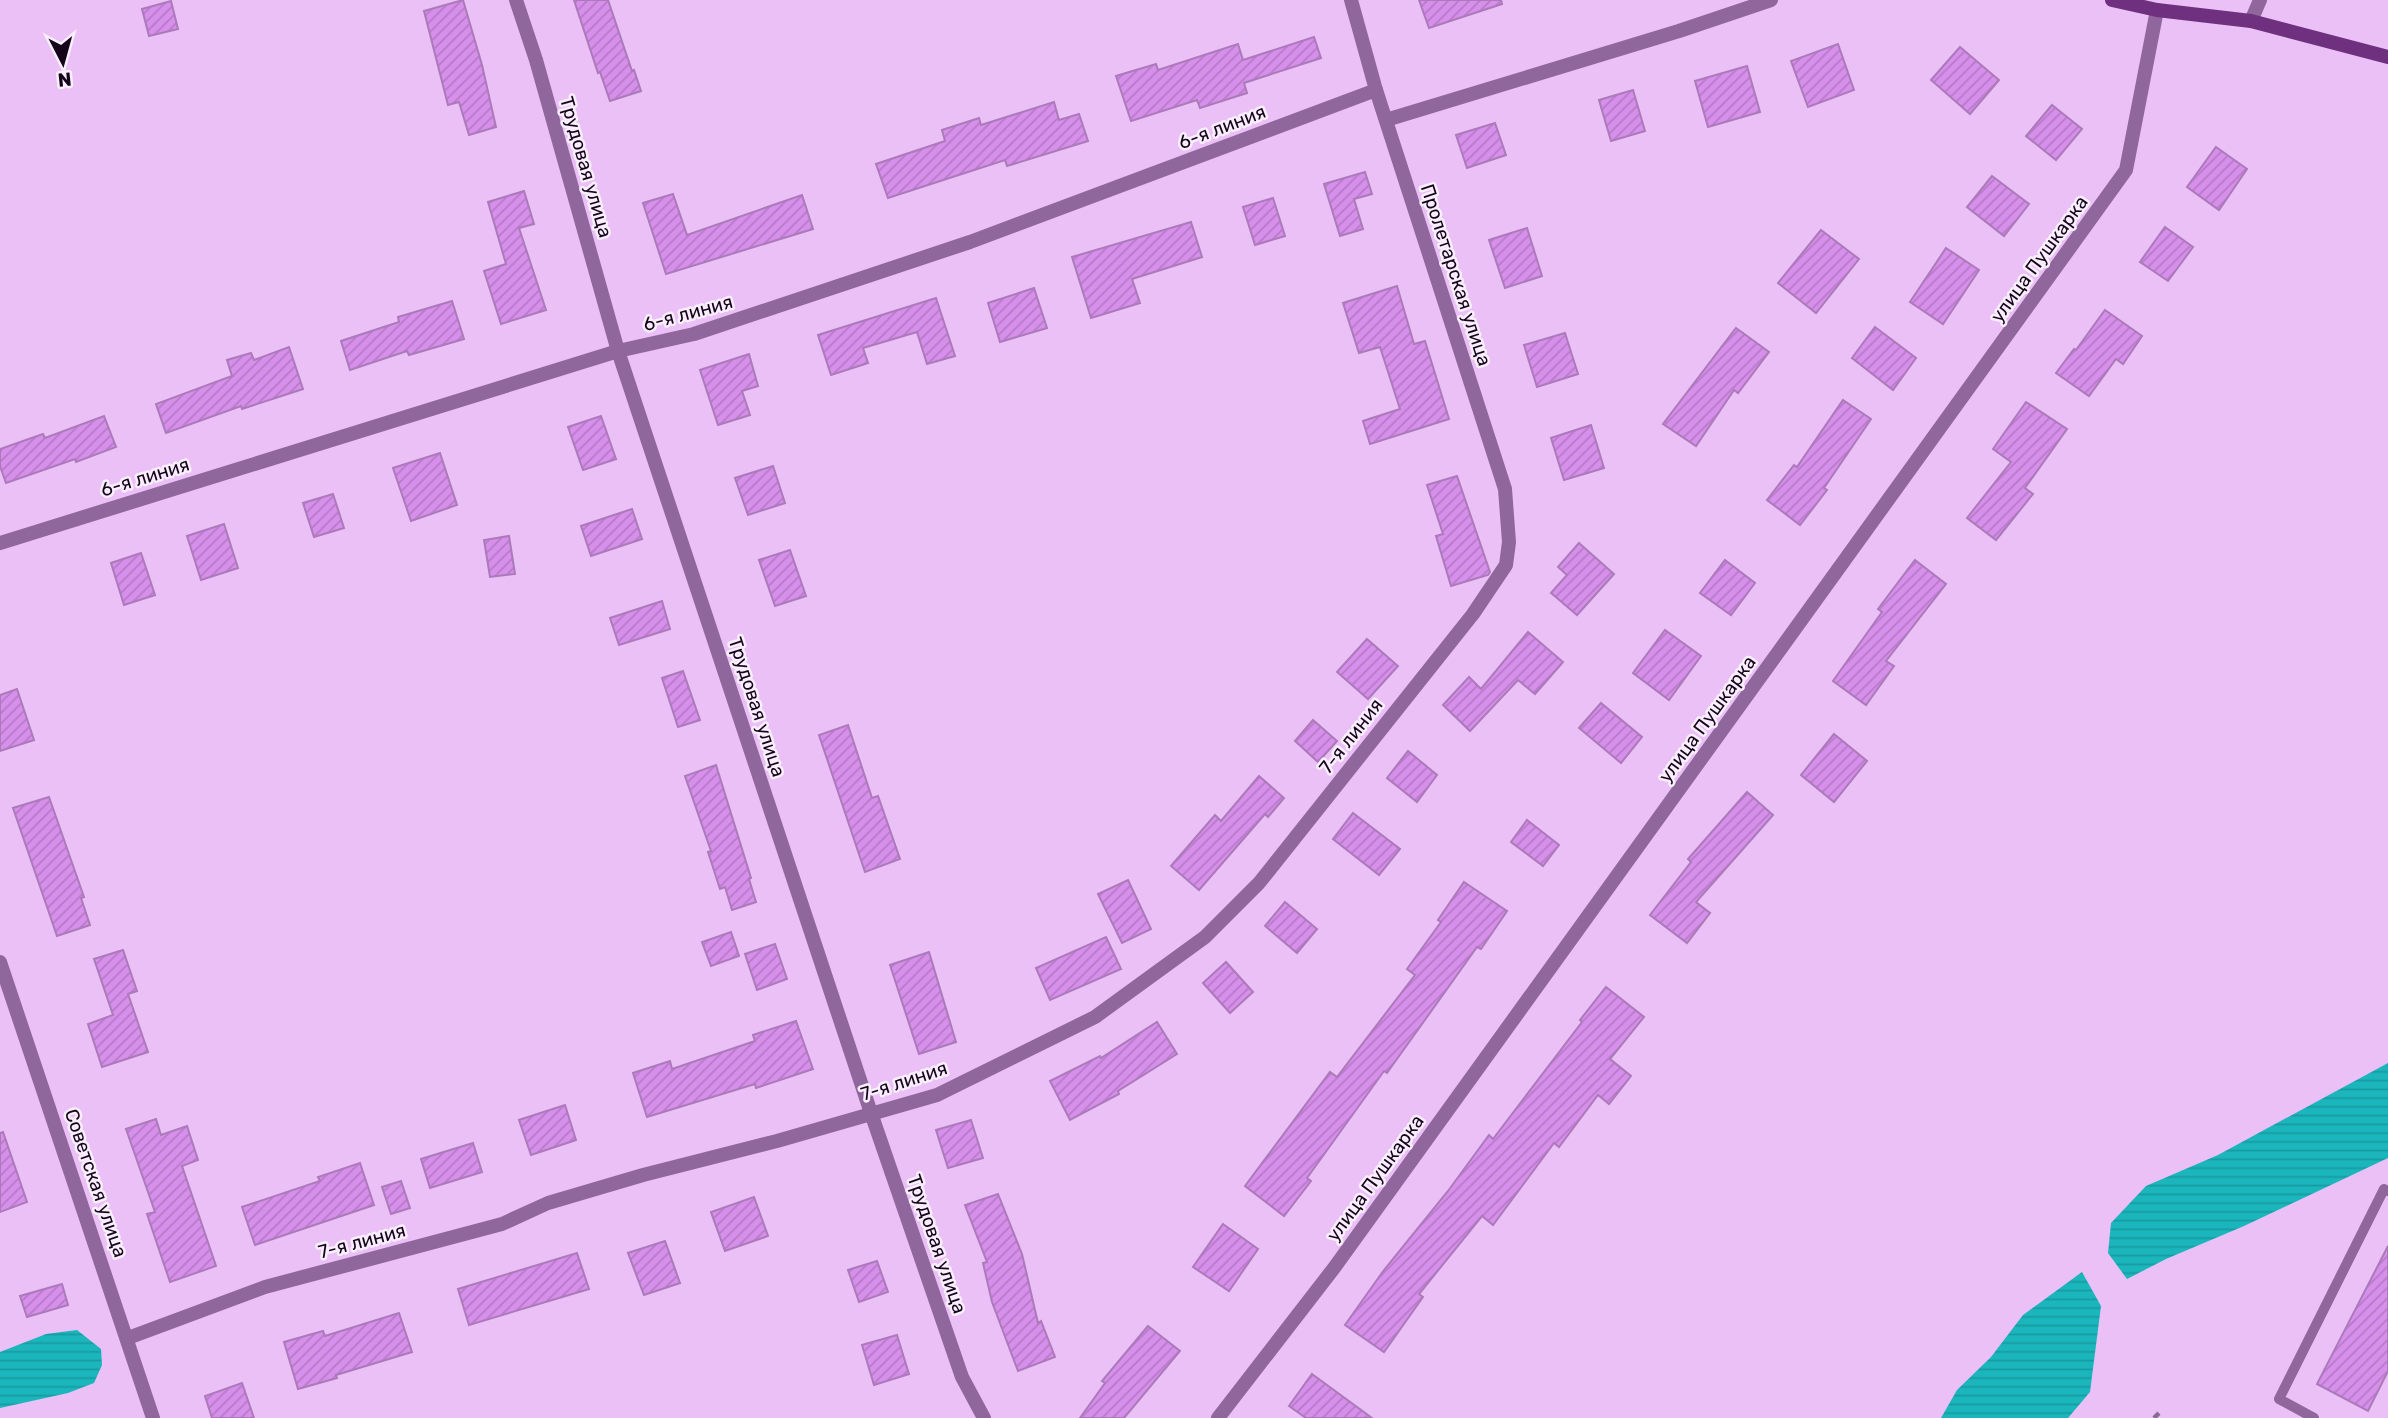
<svg xmlns="http://www.w3.org/2000/svg" width="2388" height="1418" font-family="Rubik,sans-serif">
<style>
.water{fill:url(#water-rules)}
.building{fill:url(#building-hatch);stroke:#ac7aba;stroke-width:2}
.lines{fill:none;stroke-linecap:round;stroke-linejoin:round}
.path{stroke:#896a92;stroke-width:4.5;stroke-dasharray:7 3.5;stroke-linecap:butt}
.lane{stroke:#90679c;stroke-width:10}
.street{stroke:#90679c;stroke-width:14}
.secondary{stroke:#6f307f;stroke-width:14}
.labels{text-anchor:middle;dominant-baseline:central;stroke-width:5;stroke-linejoin:round;paint-order:stroke}
.street-label{font-size:19px;fill:#15041a;stroke:#f9eefc}
</style>
<defs>
<pattern id="water-rules" width="6" height="5" patternUnits="userSpaceOnUse" patternTransform="scale(1.75)"><rect width="6" height="5" fill="#1ab6bc"/><path d="M0 2.5h6" fill="none" stroke="#179ba1"/></pattern>
<pattern id="building-hatch" width="6" height="6" patternUnits="userSpaceOnUse" patternTransform="scale(1.75)"><rect width="6" height="6" fill="#d68fea"/><path d="M-1 1l2-2M0 6l6-6M5 7l2-2" fill="none" stroke="#b77ac8"/></pattern>
</defs>
<rect width="100%" height="100%" fill="#eac0f6"/>
<g class="water">
<polygon points="2388,1063 2388,1158 2244,1226 2166,1259 2127,1279 2108,1253 2111,1223 2146,1186 2218,1155"/>
<polygon points="2082,1272 2101,1306 2090,1392 2068,1418 1941,1418 1957,1390 1991,1357 2023,1315"/>
<polygon points="77,1330 101,1349 102,1365 94,1383 68,1393 0,1408 0,1352 46,1334"/>
</g>
<g class="building">
<polygon points="463,0 482,65 496,127 469,135 459,102 448,105 424,11"/>
<polygon points="574,0 608,0 632,71 634,70 641,91 610,101 600,72 598,73"/>
<polygon points="1419,0 1501,0 1502,4 1429,28"/>
<polygon points="171,1 178,29 149,36 142,9"/>
<polygon points="1314,37 1321,58 1244,83 1247,93 1200,108 1197,100 1131,121 1116,76 1156,64 1158,70 1238,44 1243,60"/>
<polygon points="1838,44 1854,90 1808,107 1791,61"/>
<polygon points="1960,47 1999,80 1970,114 1931,80"/>
<polygon points="1747,66 1760,112 1708,127 1695,81"/>
<polygon points="1633,90 1645,131 1611,141 1599,100"/>
<polygon points="1054,102 1059,120 1079,114 1088,141 1007,166 1005,160 888,198 876,164 945,141 942,130 979,118 981,125"/>
<polygon points="2052,105 2082,129 2056,160 2026,136"/>
<polygon points="1495,123 1506,155 1467,168 1456,135"/>
<polygon points="2216,147 2247,169 2219,210 2187,187"/>
<polygon points="1365,172 1372,194 1354,199 1363,229 1340,236 1324,184"/>
<polygon points="1992,176 2029,204 2004,236 1967,207"/>
<polygon points="524,191 534,224 519,228 546,310 501,324 484,271 506,264 488,202"/>
<polygon points="673,194 687,235 802,195 813,229 666,274 643,203"/>
<polygon points="1273,198 1285,236 1255,245 1243,207"/>
<polygon points="1191,222 1202,257 1132,279 1140,303 1091,318 1072,257"/>
<polygon points="2165,227 2193,247 2168,281 2140,262"/>
<polygon points="1527,228 1542,276 1505,288 1489,240"/>
<polygon points="1821,230 1859,259 1816,313 1778,283"/>
<polygon points="1946,248 1979,270 1943,324 1910,302"/>
<polygon points="1397,286 1414,344 1425,341 1449,419 1370,444 1363,421 1400,409 1380,347 1359,353 1343,303"/>
<polygon points="1034,288 1047,328 1000,342 988,303"/>
<polygon points="936,298 955,356 927,364 917,332 863,348 868,363 831,375 818,335"/>
<polygon points="452,301 464,339 409,355 407,351 350,370 341,341 399,322 398,317"/>
<polygon points="2105,310 2142,336 2123,364 2116,359 2089,396 2056,373 2074,349 2076,350"/>
<polygon points="1875,327 1916,358 1893,390 1852,358"/>
<polygon points="1736,328 1769,352 1738,393 1734,390 1696,446 1663,424"/>
<polygon points="1565,333 1578,374 1537,387 1524,345"/>
<polygon points="289,347 303,389 242,409 241,406 166,433 156,404 232,376 227,360 251,353 254,360"/>
<polygon points="749,354 758,386 742,391 750,415 718,425 700,370"/>
<polygon points="1843,400 1871,419 1824,488 1827,490 1800,525 1767,500 1794,465 1797,467"/>
<polygon points="2026,402 2067,429 2025,488 2033,494 1996,540 1967,518 2011,462 1993,449"/>
<polygon points="104,416 116,447 76,462 75,459 6,483 0,466 0,449 43,434 45,438"/>
<polygon points="601,416 616,459 583,470 568,427"/>
<polygon points="1591,425 1604,468 1564,480 1551,438"/>
<polygon points="440,453 457,505 411,521 393,468"/>
<polygon points="773,466 785,503 748,515 735,478"/>
<polygon points="1457,476 1490,572 1488,575 1451,586 1436,536 1443,534 1427,485"/>
<polygon points="333,494 344,528 314,537 303,503"/>
<polygon points="632,509 642,539 591,556 581,526"/>
<polygon points="224,524 238,568 201,580 187,536"/>
<polygon points="509,536 515,574 490,577 484,540"/>
<polygon points="1579,543 1614,574 1577,615 1551,593 1567,575 1558,567"/>
<polygon points="790,550 806,596 775,606 759,560"/>
<polygon points="141,553 155,595 124,605 111,563"/>
<polygon points="1725,560 1755,583 1731,615 1700,593"/>
<polygon points="1915,560 1946,584 1886,661 1894,666 1866,705 1833,681 1882,612 1878,609"/>
<polygon points="662,601 670,629 619,645 610,618"/>
<polygon points="1665,630 1701,656 1669,700 1633,673"/>
<polygon points="1528,632 1563,662 1535,694 1518,680 1470,731 1443,705 1469,677 1481,689"/>
<polygon points="1367,639 1398,666 1368,699 1337,672"/>
<polygon points="683,671 700,720 678,727 662,678"/>
<polygon points="17,689 34,740 0,751 0,695"/>
<polygon points="1601,703 1642,737 1621,763 1579,728"/>
<polygon points="1313,720 1337,741 1318,762 1295,741"/>
<polygon points="848,725 872,798 878,796 900,859 865,872 819,735"/>
<polygon points="1834,734 1867,761 1834,802 1801,775"/>
<polygon points="1408,751 1437,775 1417,802 1387,778"/>
<polygon points="716,765 751,878 749,879 756,902 732,910 725,887 720,889 708,852 711,851 685,776"/>
<polygon points="1259,776 1284,798 1268,817 1265,814 1199,890 1171,866 1215,815 1221,821"/>
<polygon points="1747,792 1773,815 1696,902 1710,913 1687,943 1650,915 1691,862 1688,859"/>
<polygon points="49,797 84,897 81,898 90,925 57,936 13,808"/>
<polygon points="1353,813 1400,849 1379,875 1333,839"/>
<polygon points="1527,820 1559,845 1543,866 1511,842"/>
<polygon points="1128,880 1151,929 1122,943 1098,894"/>
<polygon points="1464,882 1507,911 1481,949 1477,947 1387,1073 1384,1071 1307,1178 1311,1181 1284,1216 1245,1186 1330,1072 1337,1077 1415,975 1407,969 1441,922 1438,920"/>
<polygon points="1285,902 1317,929 1297,953 1265,926"/>
<polygon points="731,932 739,956 711,966 702,942"/>
<polygon points="1106,937 1121,969 1050,1000 1036,968"/>
<polygon points="775,944 787,979 757,990 745,954"/>
<polygon points="123,950 137,991 128,994 148,1052 102,1067 88,1024 113,1015 94,959"/>
<polygon points="929,952 956,1042 919,1054 890,965"/>
<polygon points="1226,962 1253,992 1230,1013 1203,983"/>
<polygon points="1606,987 1644,1017 1610,1059 1631,1076 1609,1104 1598,1095 1559,1147 1554,1143 1493,1225 1482,1216 1419,1294 1423,1297 1384,1352 1345,1325 1384,1270 1448,1191 1489,1135 1493,1139 1582,1022 1580,1020"/>
<polygon points="796,1021 813,1069 756,1088 755,1084 647,1117 633,1073 670,1061 672,1069 755,1041 753,1035"/>
<polygon points="1157,1022 1177,1054 1118,1091 1119,1094 1070,1120 1050,1081 1100,1056 1101,1058"/>
<polygon points="565,1105 576,1140 531,1155 519,1120"/>
<polygon points="156,1119 161,1135 187,1126 198,1160 182,1166 216,1266 170,1282 147,1214 155,1212 126,1129"/>
<polygon points="971,1120 983,1158 948,1168 936,1130"/>
<polygon points="3,1132 27,1202 0,1212 0,1133"/>
<polygon points="473,1143 482,1172 430,1188 421,1159"/>
<polygon points="360,1163 374,1205 255,1245 242,1207 320,1181 318,1177"/>
<polygon points="401,1181 410,1208 391,1214 382,1187"/>
<polygon points="998,1194 1022,1254 1038,1323 1041,1321 1055,1357 1018,1371 992,1302 983,1263 987,1262 965,1205"/>
<polygon points="754,1197 768,1236 725,1251 711,1212"/>
<polygon points="1223,1224 1258,1249 1229,1291 1193,1267"/>
<polygon points="665,1241 680,1283 644,1295 628,1253"/>
<polygon points="2388,1246 2388,1371 2368,1411 2317,1384"/>
<polygon points="577,1253 589,1289 469,1325 458,1289"/>
<polygon points="877,1261 888,1292 859,1302 848,1270"/>
<polygon points="62,1284 68,1305 27,1317 20,1296"/>
<polygon points="399,1313 412,1352 336,1375 337,1378 298,1389 284,1342 323,1331 325,1336"/>
<polygon points="1148,1326 1180,1351 1124,1418 1080,1418 1105,1383 1102,1381"/>
<polygon points="897,1335 909,1374 874,1385 862,1345"/>
<polygon points="1312,1374 1372,1418 1306,1418 1289,1406"/>
<polygon points="242,1383 254,1418 212,1418 205,1396"/>
</g>
<g class="lines">
<polyline class="path" points="2154,1418 2161,1411"/>
<polyline class="lane" points="2314,1418 2279,1399 2384,1189 2388,1191"/>
<g class="street">
<polyline points="516,0 536,60 618,351 871,1113 962,1377 984,1418"/>
<polyline points="2251,21 2260,0"/>
<polyline points="1386,120 1679,31 1771,0"/>
<polyline points="0,543 618,351 694,334 970,242 1376,90"/>
<polyline points="0,962 153,1418"/>
<polyline points="128,1338 265,1287 502,1224 548,1203 643,1175 777,1141 937,1095 1095,1017 1205,937 1259,883 1473,614 1506,565 1509,542 1505,489 1376,90 1351,0"/>
<polyline points="1218,1418 1334,1268 2126,170 2157,10"/>
</g>
<polyline class="secondary" points="2112,0 2157,10 2251,21 2388,57"/>
</g>
<g class="labels">
<g class="street-label">
<text transform="translate(1222 127) rotate(-21)">6-я линия</text>
<text transform="translate(586 167) rotate(74)">Трудовая улица</text>
<text transform="translate(2039 259) rotate(-54)">улица Пушкарка</text>
<text transform="translate(1456 275) rotate(72)">Пролетарская улица</text>
<text transform="translate(688 313) rotate(-15)">6-я линия</text>
<text transform="translate(145 477) rotate(-17)">6-я линия</text>
<text transform="translate(757 707) rotate(72)">Трудовая улица</text>
<text transform="translate(1707 719) rotate(-54)">улица Пушкарка</text>
<text transform="translate(1351 736) rotate(-52)">7-я линия</text>
<text transform="translate(904 1081) rotate(-18)">7-я линия</text>
<text transform="translate(1375 1178) rotate(-54)">улица Пушкарка</text>
<text transform="translate(96 1183) rotate(71)">Советская улица</text>
<text transform="translate(362 1241) rotate(-15)">7-я линия</text>
<text transform="translate(937 1244) rotate(71)">Трудовая улица</text>
</g>
</g>
<g transform="translate(63 63) rotate(174)" stroke="#f9eefc" stroke-width="5" paint-order="stroke">
<path d="M0-5L12 26L0 18L-12 26Z" fill="#15041a"/>
<text y="-10" font-size="19" font-weight="bold" text-anchor="middle" fill="#15041a">N</text>
</g>
</svg>
